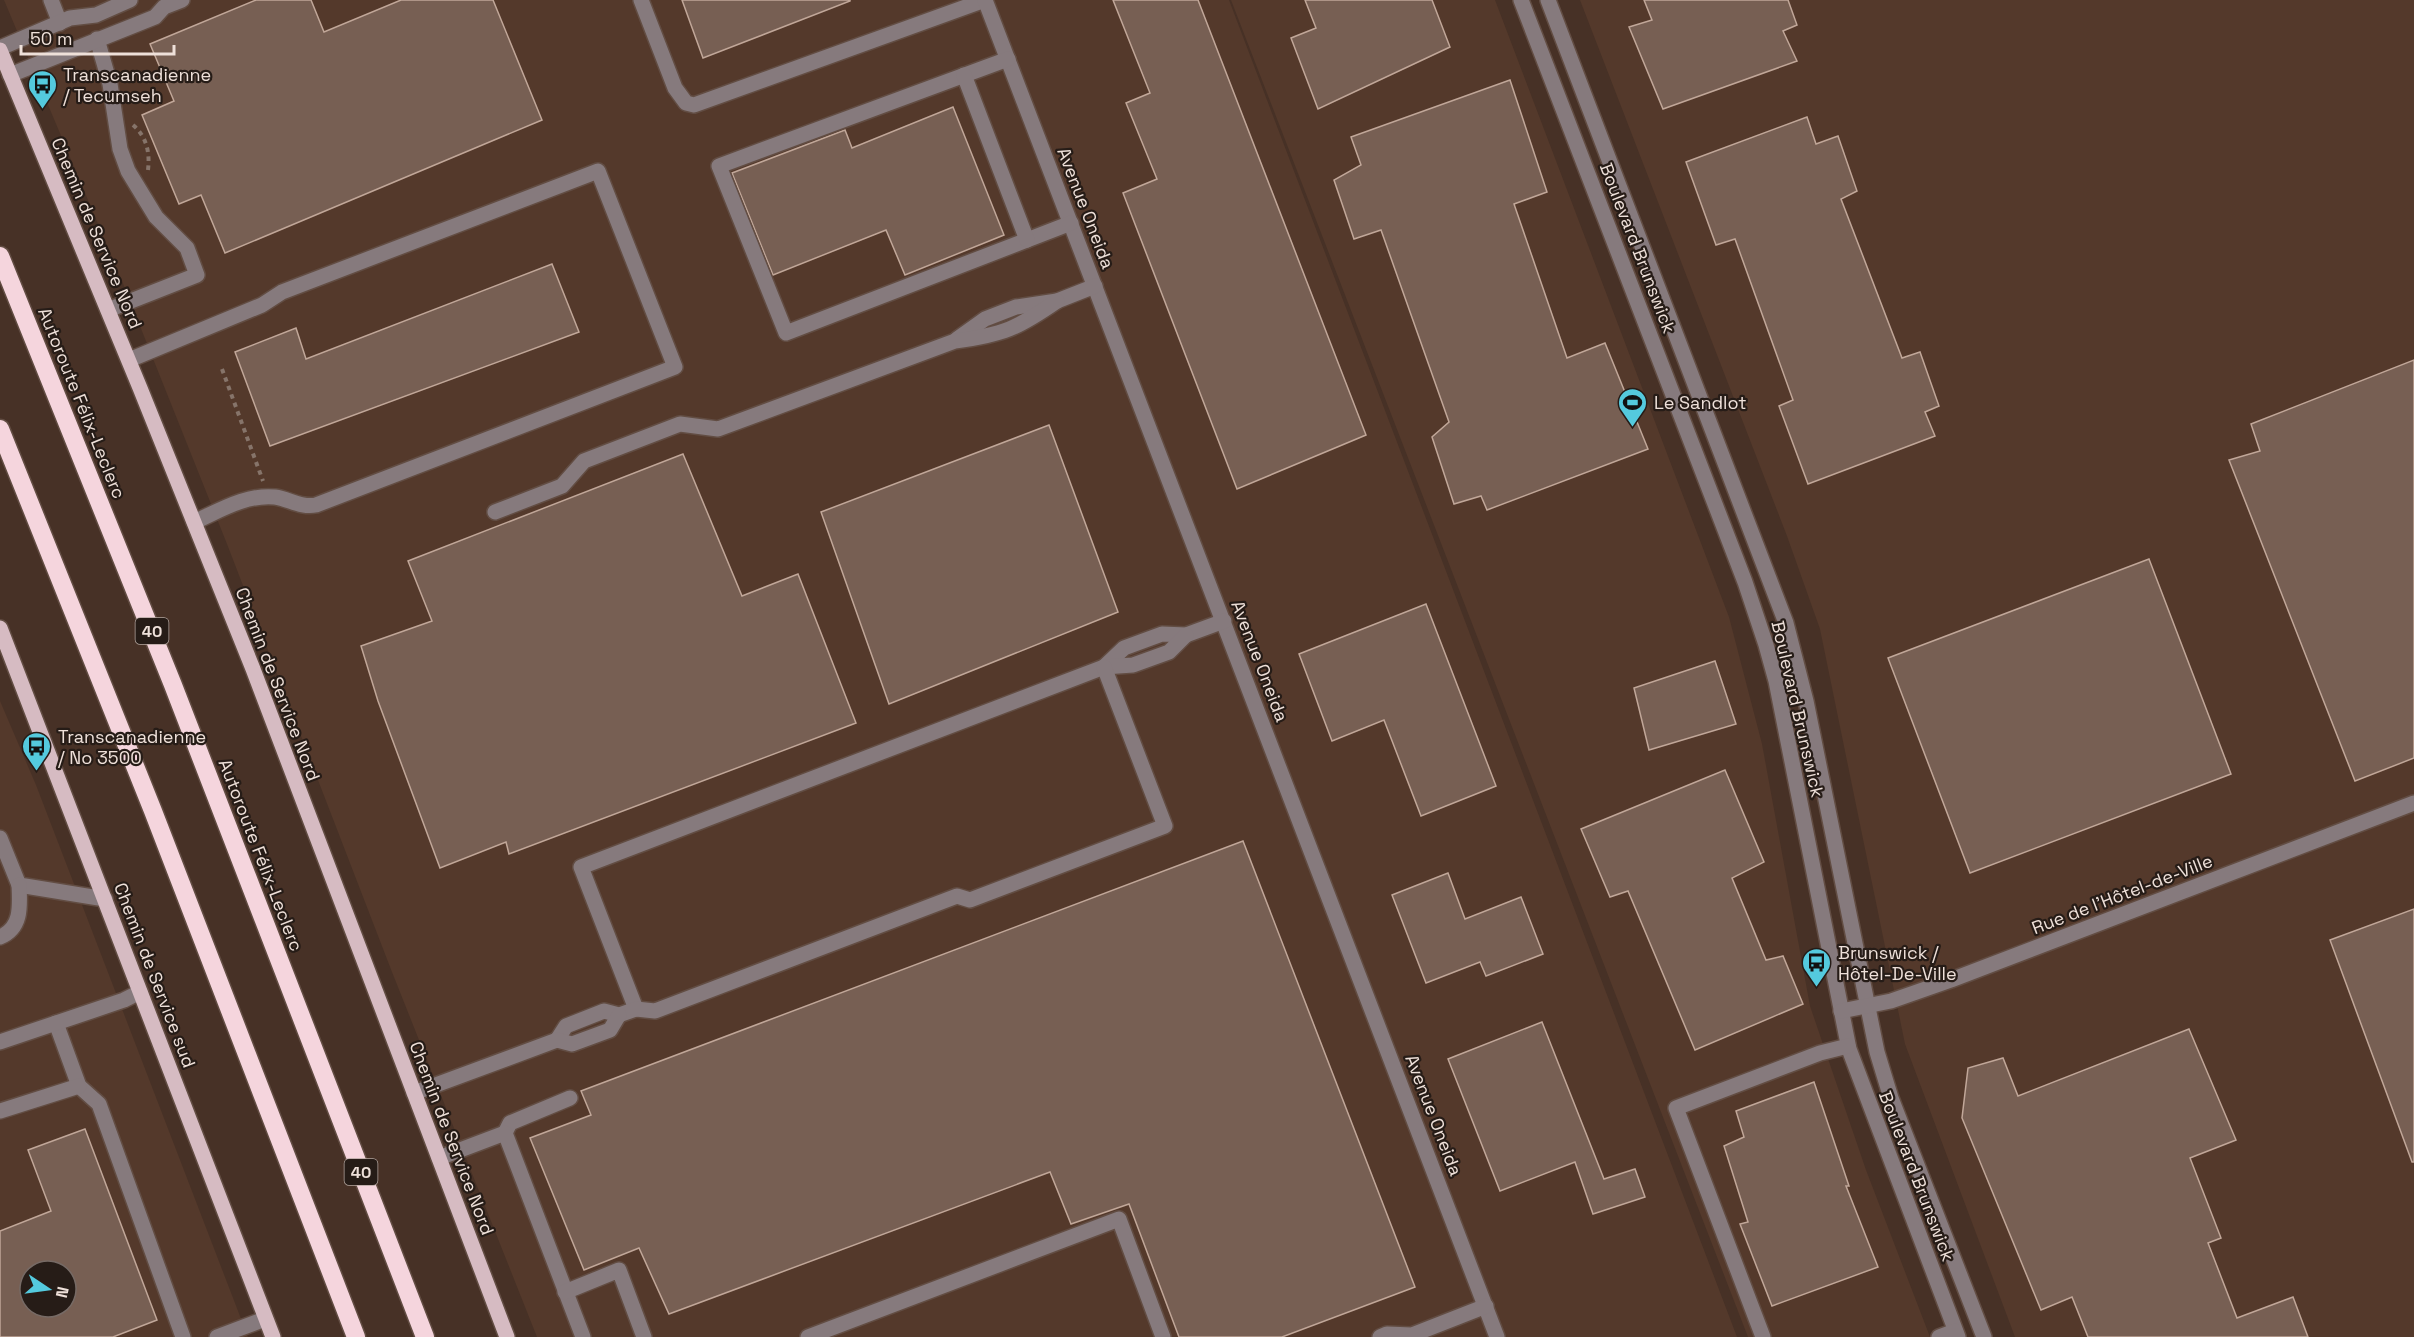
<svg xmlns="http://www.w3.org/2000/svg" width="2414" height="1337" font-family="'Space Grotesk',sans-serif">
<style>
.built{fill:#54392b;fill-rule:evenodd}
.building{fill:#775f53;stroke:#c1a799;stroke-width:1.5;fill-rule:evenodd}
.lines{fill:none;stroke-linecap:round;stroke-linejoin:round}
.minor-casing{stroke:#624d43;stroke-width:18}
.major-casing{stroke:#624d43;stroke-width:18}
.highway-casing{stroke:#624d43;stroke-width:21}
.path{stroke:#86746a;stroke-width:4;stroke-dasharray:4.5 4.5;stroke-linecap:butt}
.minor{stroke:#867a7d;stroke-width:15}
.major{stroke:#d6bbc2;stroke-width:15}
.highway{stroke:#f5d5dd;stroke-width:18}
.labels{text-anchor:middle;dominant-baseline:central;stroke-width:4.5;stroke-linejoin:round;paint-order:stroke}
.shield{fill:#261c17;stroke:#b2a59f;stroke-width:1.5}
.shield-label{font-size:16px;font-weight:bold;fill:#eee0d9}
.poi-label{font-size:18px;fill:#eee0d9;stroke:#261c17;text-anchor:start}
.street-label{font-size:18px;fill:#eee0d9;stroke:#261c17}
</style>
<rect width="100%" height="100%" fill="#473126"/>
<g class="built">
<polygon points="4,0 1229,0 1737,1337 537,1337 392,972 227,544 122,281"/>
<polygon points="1231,0 1495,0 1729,617 1762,744 1810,1006 1866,1170 1930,1337 1748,1337"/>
<polygon points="1580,0 2414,0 2414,1337 2015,1337 1905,1044 1820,629 1787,536"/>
<path d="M0,701L36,785L248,1337H0ZM30,1271H66V1307H30Z"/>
</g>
<g class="building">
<polygon points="256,0 311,0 324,32 401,0 493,0 542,120 225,253 201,195 179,204 142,115 174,101 150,44"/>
<polygon points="682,0 850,0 850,1 703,58"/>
<polygon points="1113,0 1198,0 1366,435 1237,489 1123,193 1157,179 1126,103 1150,93"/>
<polygon points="1305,0 1432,0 1450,47 1318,109 1291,38 1316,28"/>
<polygon points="1644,0 1788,0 1797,25 1783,31 1797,61 1663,109 1629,27 1652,20"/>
<polygon points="1510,80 1547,192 1514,204 1567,358 1605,343 1648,449 1487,510 1481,496 1454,504 1432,437 1449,422 1381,230 1354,239 1334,180 1361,165 1351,137"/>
<polygon points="953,107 1004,235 905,275 886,230 773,275 732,173 845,130 852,148"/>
<polygon points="1807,117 1816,144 1838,136 1857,191 1841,199 1902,358 1920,352 1939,406 1925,412 1935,436 1808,484 1779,406 1793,400 1735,239 1716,245 1686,162"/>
<polygon points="552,264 579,332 270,446 235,352 296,328 306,359"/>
<polygon points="2414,360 2414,758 2355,781 2229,460 2260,451 2251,424"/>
<polygon points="1049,425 1118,612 889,704 821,512"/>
<polygon points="683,454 742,596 798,574 856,723 509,854 506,842 440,868 378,701 361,646 432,621 408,561"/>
<polygon points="2149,559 2231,774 1970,873 1888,658"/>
<polygon points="1426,604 1496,786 1421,816 1384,720 1332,741 1299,654"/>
<polygon points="1715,661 1736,724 1649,750 1634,688"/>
<polygon points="1725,770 1764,862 1732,878 1766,960 1783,956 1803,1004 1695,1050 1628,891 1610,897 1581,829"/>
<polygon points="1243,841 1415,1287 1282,1337 1179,1337 1129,1204 1071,1224 1050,1172 669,1314 639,1248 584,1270 530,1138 591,1115 581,1091"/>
<polygon points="1448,873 1465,919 1521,897 1543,954 1486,976 1480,962 1426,983 1392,895"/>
<polygon points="2414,909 2414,1162 2412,1162 2330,940"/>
<polygon points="1542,1022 1604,1179 1635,1169 1645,1197 1593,1214 1575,1162 1500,1191 1448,1059"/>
<polygon points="2189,1029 2236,1140 2190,1158 2221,1238 2208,1243 2237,1318 2293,1297 2308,1337 2088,1337 2072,1297 2041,1310 1962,1118 1968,1068 2003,1058 2018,1096"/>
<polygon points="1814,1082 1849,1186 1846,1186 1878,1267 1772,1306 1740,1224 1748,1222 1724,1146 1744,1137 1736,1111"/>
<path d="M85,1129L157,1320L113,1337H0V1231L51,1211L28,1150ZM30,1271H66V1307H30Z"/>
</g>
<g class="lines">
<defs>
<g id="minor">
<polyline points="51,0 60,23"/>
<polyline points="641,0 675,88 686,103 694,105 985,0"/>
<polyline points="985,0 1497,1337"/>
<polyline points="1521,0 1745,582 1766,645 1776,681 1849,1049 1958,1337"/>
<polyline points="1548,0 1786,623 1806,701 1877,1052 1891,1098 1984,1337"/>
<polyline points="97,39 110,84 120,149 128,171 156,217 187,248 197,275 108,310"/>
<polyline points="0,48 70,18 96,15 130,0"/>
<polyline points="1008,59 719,166 786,333 1071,223"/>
<polyline points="10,75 155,17 164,7 182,0"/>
<polyline points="964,75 1027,240"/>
<polyline points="957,339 985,319 1016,307 1057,301 1095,286"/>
<path d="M129,360L262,305L282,292L598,171L675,367L316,505C301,508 289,499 275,497C246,494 219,511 194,522"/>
<path d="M495,512L562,486L584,461L680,424L718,429L955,341C1003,335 1018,328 1057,301"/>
<polyline points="1104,667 1124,648 1162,634 1186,635 1224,621"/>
<polyline points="0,838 19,885 105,899"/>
<path d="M0,937C22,928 20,906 19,885"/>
<polyline points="636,1009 581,867 1104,667 1133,665 1169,652 1186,635"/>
<polyline points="1841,1011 1891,1001 1951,980 2414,803"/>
<polyline points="56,1023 79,1086 99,1104 183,1337"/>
<polyline points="557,1040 566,1026 604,1011 619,1015 636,1009 655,1011 957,896 970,900 1165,826 1104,667"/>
<polyline points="0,1042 124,1000 140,992"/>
<polyline points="414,1093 557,1040 572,1044 610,1030 619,1015"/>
<polyline points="0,1111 79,1086"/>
<polyline points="505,1133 510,1123 570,1098"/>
<polyline points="439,1158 505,1133 583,1337"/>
<polyline points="565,1292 619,1270 644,1337"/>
<polyline points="217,1337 265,1319"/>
<polyline points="808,1337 1119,1219 1163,1337"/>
<polyline points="1380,1337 1387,1334 1412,1335 1486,1306"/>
<polyline points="1763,1337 1676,1108 1820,1053 1848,1046"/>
<polyline points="1939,1337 1955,1331"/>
</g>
<g id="major">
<polyline points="0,50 140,388 253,669 507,1337"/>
<polyline points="0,628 273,1337"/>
</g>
<g id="highway">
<polyline points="0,256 173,685 425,1337"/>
<polyline points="0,429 153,811 356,1337"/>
</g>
</defs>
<use href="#minor" class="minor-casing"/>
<use href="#major" class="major-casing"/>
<use href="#highway" class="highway-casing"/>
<g class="path">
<path d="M133,125C147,137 150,153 148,170"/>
<polyline points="222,369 263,481"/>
</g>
<use href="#minor" class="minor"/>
<use href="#major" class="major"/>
<use href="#highway" class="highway"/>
</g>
<defs>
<symbol id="bus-pin" viewBox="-11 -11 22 30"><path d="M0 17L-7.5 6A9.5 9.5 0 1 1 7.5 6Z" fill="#54cade" stroke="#261c17"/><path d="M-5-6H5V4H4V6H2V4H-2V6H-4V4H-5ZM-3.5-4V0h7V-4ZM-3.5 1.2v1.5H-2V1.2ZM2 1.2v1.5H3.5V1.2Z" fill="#111"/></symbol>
<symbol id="stadium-pin" viewBox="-11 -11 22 30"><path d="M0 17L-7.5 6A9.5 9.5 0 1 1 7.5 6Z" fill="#54cade" stroke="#261c17"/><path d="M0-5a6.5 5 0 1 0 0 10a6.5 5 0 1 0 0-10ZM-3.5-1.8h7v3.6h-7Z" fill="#111"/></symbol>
</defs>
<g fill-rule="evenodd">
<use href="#bus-pin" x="26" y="68" width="33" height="45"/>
<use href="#stadium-pin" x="1616" y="386" width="33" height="45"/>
<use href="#bus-pin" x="20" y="730" width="33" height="45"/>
<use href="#bus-pin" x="1800" y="946" width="33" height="45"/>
</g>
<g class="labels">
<g class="shield">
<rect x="135.5" y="618" width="33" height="26" rx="4.5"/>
<rect x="344.5" y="1159" width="33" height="26" rx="4.5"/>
</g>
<g class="shield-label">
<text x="152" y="631">40</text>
<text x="361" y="1172">40</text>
</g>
<g class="poi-label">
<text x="63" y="74">Transcanadienne<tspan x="63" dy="21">/ Tecumseh</tspan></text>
<text x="1654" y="402">Le Sandlot</text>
<text x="58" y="736">Transcanadienne<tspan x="58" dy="21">/ No 3500</tspan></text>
<text x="1838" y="952">Brunswick /<tspan x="1838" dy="21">Hôtel-De-Ville</tspan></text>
</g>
<g class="street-label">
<text transform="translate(1086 208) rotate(69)">Avenue Oneida</text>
<text transform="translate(97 233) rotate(67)">Chemin de Service Nord</text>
<text transform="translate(1638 248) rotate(69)">Boulevard Brunswick</text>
<text transform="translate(82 403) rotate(68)">Autoroute Félix-Leclerc</text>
<text transform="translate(1260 661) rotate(69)">Avenue Oneida</text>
<text transform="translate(278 684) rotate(69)">Chemin de Service Nord</text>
<text transform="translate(1798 709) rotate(77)">Boulevard Brunswick</text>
<text transform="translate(261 855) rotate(69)">Autoroute Félix-Leclerc</text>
<text transform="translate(2122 894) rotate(-21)">Rue de l'Hôtel-de-Ville</text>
<text transform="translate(155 975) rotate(69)">Chemin de Service sud</text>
<text transform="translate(1434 1115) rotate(69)">Avenue Oneida</text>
<text transform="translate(452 1138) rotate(69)">Chemin de Service Nord</text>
<text transform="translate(1917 1176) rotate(69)">Boulevard Brunswick</text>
</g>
</g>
<g transform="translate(48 1289) rotate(103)"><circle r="28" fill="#261c17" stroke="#766a65" stroke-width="1.5"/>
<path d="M0-4.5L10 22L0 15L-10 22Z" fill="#54cade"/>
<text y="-9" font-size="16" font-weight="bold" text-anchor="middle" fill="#eee0d9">N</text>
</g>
<path d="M21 45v9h153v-9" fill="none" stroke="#eee0d9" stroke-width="3"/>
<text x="30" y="45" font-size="18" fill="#eee0d9" stroke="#261c17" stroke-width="4.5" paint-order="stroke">50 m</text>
</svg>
